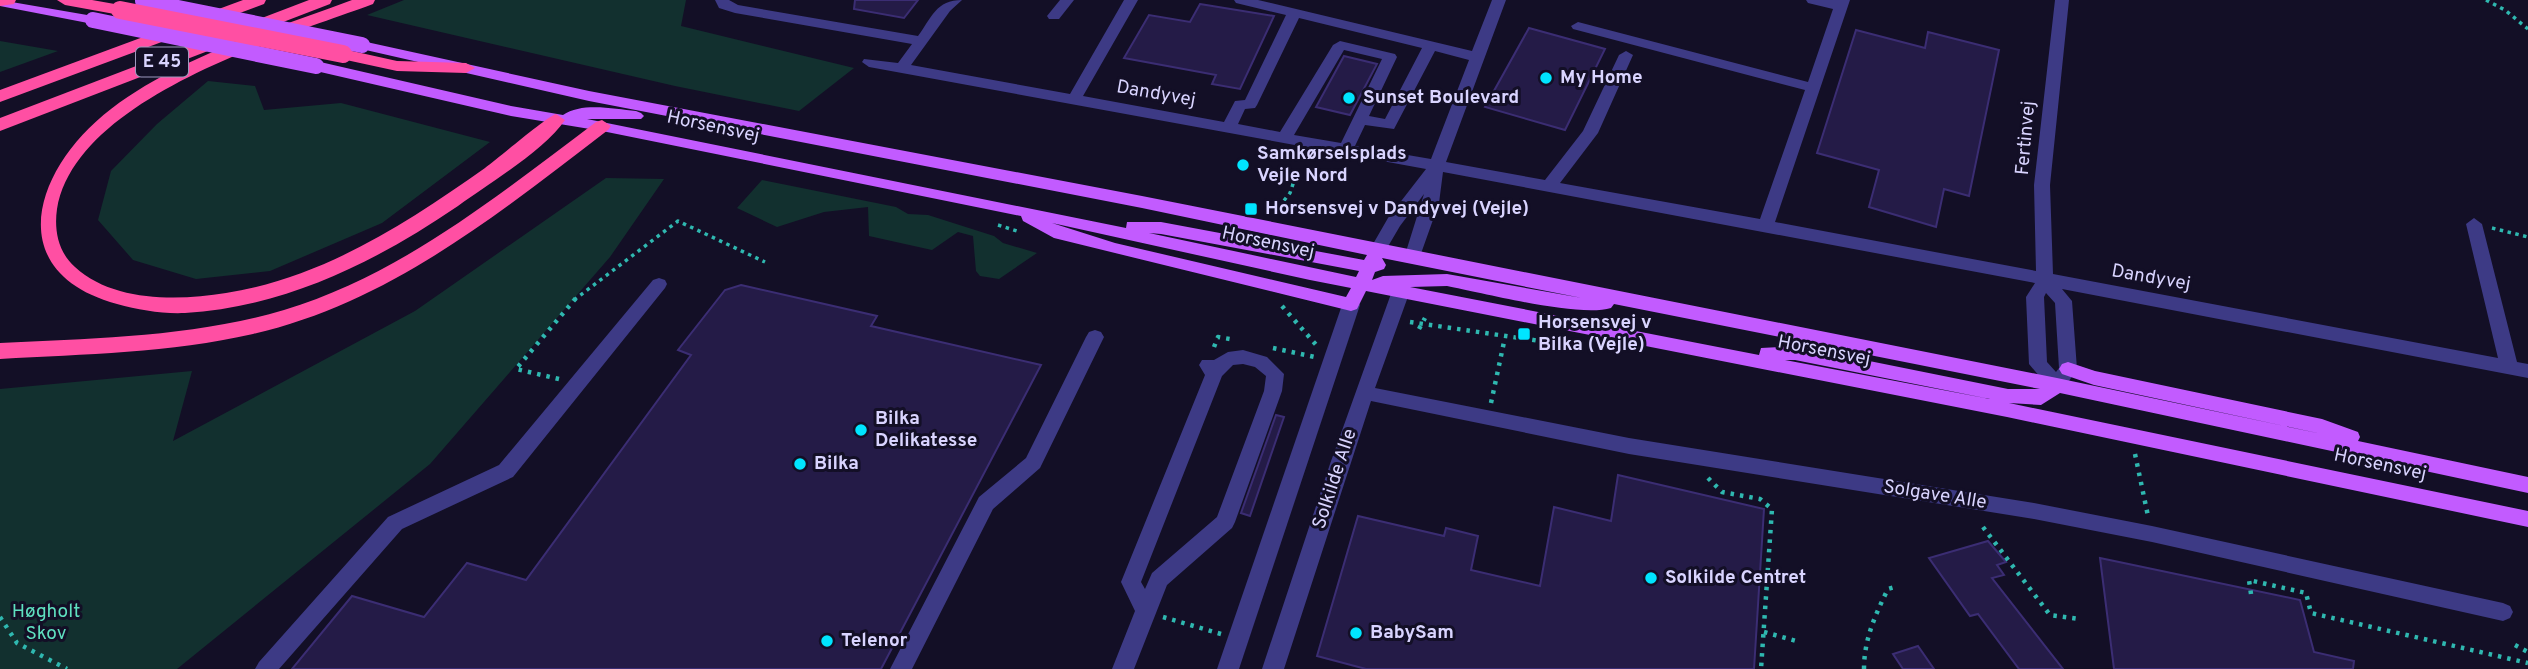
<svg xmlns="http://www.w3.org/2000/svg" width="2528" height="669" font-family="Overpass,sans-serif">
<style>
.green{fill:#12302f}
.building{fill:#241b47;stroke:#3b2d73;stroke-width:2}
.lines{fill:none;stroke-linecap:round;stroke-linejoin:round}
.path-far1{stroke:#2fb8b0;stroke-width:3.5;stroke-dasharray:3.5 4.5;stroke-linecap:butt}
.path{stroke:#2fb8b0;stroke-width:4.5;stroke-dasharray:3.5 6;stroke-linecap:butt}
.minor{fill:#3d3a85;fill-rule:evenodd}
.major{fill:#c25bff;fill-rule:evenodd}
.highway{fill:#ff4fa3;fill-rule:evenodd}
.major-bridge{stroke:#c25bff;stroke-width:16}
.highway-bridge{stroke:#ff4fa3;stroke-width:18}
.poi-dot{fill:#00e5ff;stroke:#130f26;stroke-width:2.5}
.labels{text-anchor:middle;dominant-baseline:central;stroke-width:6;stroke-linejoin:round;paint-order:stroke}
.shield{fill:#130f26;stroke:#9e99be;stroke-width:2}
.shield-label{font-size:18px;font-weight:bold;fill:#d9d4ff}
.poi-label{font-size:19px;font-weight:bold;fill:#d9d4ff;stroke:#130f26;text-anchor:start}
.street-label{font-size:19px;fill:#d9d4ff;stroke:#130f26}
.park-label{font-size:19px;fill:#5fe0c0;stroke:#130f26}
</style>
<rect width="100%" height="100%" fill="#130f26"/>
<g class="green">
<polygon points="404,0 686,0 681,26 854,68 799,111 675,86 367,15"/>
<polygon points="0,41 58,51 0,72"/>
<polygon points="208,81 255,86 264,110 341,103 490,142 382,223 270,271 196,279 133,260 98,220 111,171 157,124"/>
<polygon points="606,178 664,179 610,257 430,464 177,669 0,669 0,389 192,371 173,441 415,311"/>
<polygon points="762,180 896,207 908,214 928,215 994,236 1003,243 1037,253 999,279 980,276 976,271 973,236 958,232 932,250 869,236 868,207 824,212 777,227 737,208"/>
</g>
<g class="building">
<polygon points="855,0 918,0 904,18 854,9"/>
<polygon points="1200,4 1274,16 1240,89 1212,84 1216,75 1124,58 1149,15 1190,22"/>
<polygon points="1529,28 1605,49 1565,130 1485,107"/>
<polygon points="1856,30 1925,48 1928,32 1999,50 1969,196 1944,189 1936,227 1869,207 1879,170 1817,153"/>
<polygon points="1344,56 1377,64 1350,115 1316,107"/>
<polygon points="741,285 877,316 871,326 1041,365 881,669 292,669 352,596 424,617 467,563 526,580 691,355 678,350 725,290"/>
<polygon points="1276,415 1284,417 1250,516 1241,513"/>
<polygon points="1618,475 1764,509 1754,669 1366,669 1317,656 1358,516 1444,536 1446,528 1478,536 1471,570 1540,586 1554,507 1611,521"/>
<polygon points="1988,541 2006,562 1997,565 2004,575 1992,578 2063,669 2019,669 1978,614 1970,616 1929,558"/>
<polygon points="2100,558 2300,600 2314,652 2354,661 2353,669 2114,669"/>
<polygon points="1918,646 1934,669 1903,669 1893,654"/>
</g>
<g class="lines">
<g class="path-far1">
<polyline points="2486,0 2505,10 2528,29"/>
<polyline points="1274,213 1290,193 1296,175"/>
<polyline points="998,225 1020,232"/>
<polyline points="2492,228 2528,237"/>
<polyline points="574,300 678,221 765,262"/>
</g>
<g class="path">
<polyline points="1282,306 1318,347"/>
<polyline points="1410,322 1588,348"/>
<polyline points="1419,329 1425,318"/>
<polyline points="1214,347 1218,337 1230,339"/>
<polyline points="1273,348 1315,357"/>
<polyline points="559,379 516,369 576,298"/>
<polyline points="1491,403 1504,342"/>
<polyline points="2135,454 2148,516"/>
<polyline points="1708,478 1722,492 1760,499 1772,509 1761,669"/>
<polyline points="1983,527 2050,615 2079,619"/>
<polyline points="2251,594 2249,580 2306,593 2311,613 2528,663"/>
<polyline points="0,617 17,643 67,669"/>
<polyline points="1163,617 1221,634"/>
<polyline points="1764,632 1800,642"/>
<polyline points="2515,645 2528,652"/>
<path d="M1864,669C1864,640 1875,615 1888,589L1895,587"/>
</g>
<g class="minor">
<path d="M715,0H729L738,5L918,36C932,17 936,0 962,0L950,11L911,65L1070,94L1124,0H1138L1083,96L1224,122L1235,101L1245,100L1286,15L1236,3L1234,0H1258L1472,51L1492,0H1506L1446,162L1545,180L1583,131L1619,55L1626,51L1633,55L1598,133L1560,183L1760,219L1805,90L1573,29L1571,26L1578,22L1808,82L1833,9L1808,3L1806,0H1850L1775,222L2036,271L2034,185L2055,0H2069L2050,185L2053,274L2498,358L2466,224L2474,218L2482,224L2517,362L2528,364V378L2062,289L2072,301L2077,369L2063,390L2057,392L2051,390L2029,364L2026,297L2035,283L1443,172L1439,203L1418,262H1406L1404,258L1424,194L1400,226L1383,255L1377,257L1369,251L1388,218L1426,169L869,67L862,62L864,59L898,63L912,44L735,13L719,8ZM1299,18L1422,48L1385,119L1369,116L1397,57L1395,54L1340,41L1333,45L1280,132L1238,124L1245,109L1255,108L1257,105ZM1344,50L1382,59L1341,143L1294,135ZM1435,51L1469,60L1431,159L1355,146L1365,125L1394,129ZM2046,293L2055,303L2059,368L2056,372L2047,362L2044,297Z"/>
<polygon points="1060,0 1074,0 1059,19 1049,19 1047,16"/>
<polygon points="659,278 665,280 667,284 665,288 513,477 402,529 279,669 255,669 259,662 388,517 499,465 653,280"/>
<polygon points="1401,285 1410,291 1375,388 1629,438 2034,503 2152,526 2503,603 2510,606 2513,612 2510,618 2503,621 2152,542 2034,519 1629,454 1371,401 1284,669 1262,669 1330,464 1392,291"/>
<polygon points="1351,299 1357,301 1360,305 1239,669 1217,669 1342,305 1345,301"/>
<polygon points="1095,330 1101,332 1104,337 1040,468 993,509 912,669 890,669 979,497 1026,458 1086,337 1089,332"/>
<path d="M1243,350L1267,357L1284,374L1282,391L1235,522L1232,528L1167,585L1134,669H1112L1135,611L1121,582L1205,375L1199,365L1202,360H1214L1228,352ZM1243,364L1255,367L1266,376L1264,391L1217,517L1152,573L1145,589L1141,582L1222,376L1233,365Z"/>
</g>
<g class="major">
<polygon points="0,0 93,16 100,20 93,24 0,6"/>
<path d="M362,41L589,91L1142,196L2057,378L2322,434L2094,385L2062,374L2059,369L2062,364L2068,362L2095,371L2322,419L2358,432L2360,437L2358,441L2528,477V493L2060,393L2041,405L2009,403L2528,511V527L2007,417L1366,291L1357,309L1351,311L1054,238L1023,221L1021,216L602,131L511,116L316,71L309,66L316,61L511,106L563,115C582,102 614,109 636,111L641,113L644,116L641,119H587L1126,228L1127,222H1161L1364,260L1367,255L1142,208L589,101L357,48V42ZM1052,223L1310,280L1351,288L1346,297L1115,243ZM1149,233L1161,234L1359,271L1356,277ZM1382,258L1582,298L1447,274L1383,276L1372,280L1375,272L1384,269L1386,265ZM1447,286C1484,293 1579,318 1611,308L1614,304L2040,389H2008L1795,346L1761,348L1759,355L1410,287ZM1785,360H1795L1990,399Z"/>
</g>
<g class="highway">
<polygon points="0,0 16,0 14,4 0,6"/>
<polygon points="57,0 92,0 126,6 128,10 120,15 65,5"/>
<polygon points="243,0 266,0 264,4 0,102 0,90"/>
<polygon points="309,0 332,0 330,4 0,131 0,118"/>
<path d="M352,0H375L373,4C282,38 76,97 57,209C54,230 58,252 75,267C113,302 178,301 226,293C323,278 407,223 485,168C499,158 546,117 556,114L565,120C545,150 488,184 458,206C376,262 285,307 185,313C162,314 139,310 117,304C0,272 34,168 111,109C182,55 270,31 352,0Z"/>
<polygon points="343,49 397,61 466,63 475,68 466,73 397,71 337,58 334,54 337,50"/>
<path d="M602,120L611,126L608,130C500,213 389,303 253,334C170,353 85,354 0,359V343C95,338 192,337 284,310C401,275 500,194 596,122Z"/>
</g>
<g class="major-bridge">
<polyline points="143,1 362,45"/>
<polyline points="93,20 316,66"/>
</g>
<polyline class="highway-bridge" points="120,10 343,54"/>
</g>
<g class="poi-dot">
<circle cx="1546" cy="78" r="7"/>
<circle cx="1349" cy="98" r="7"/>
<circle cx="1243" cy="165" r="7"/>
<rect x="1244" y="202" width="14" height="14" rx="3.5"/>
<rect x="1517" y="327" width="14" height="14" rx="3.5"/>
<circle cx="861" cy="430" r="7"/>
<circle cx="800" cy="464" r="7"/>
<circle cx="1651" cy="578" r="7"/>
<circle cx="1356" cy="633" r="7"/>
<circle cx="827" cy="641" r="7"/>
</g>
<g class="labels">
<rect class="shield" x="136" y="47.5" width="52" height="29" rx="5"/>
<g class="shield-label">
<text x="162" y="62">E 45</text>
</g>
<g class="poi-label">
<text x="1560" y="78">My Home</text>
<text x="1363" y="98">Sunset Boulevard</text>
<text x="1257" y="154">Samkørselsplads<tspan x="1257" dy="22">Vejle Nord</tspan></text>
<text x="1265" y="209">Horsensvej v Dandyvej (Vejle)</text>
<text x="1538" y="323">Horsensvej v<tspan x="1538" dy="22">Bilka (Vejle)</tspan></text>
<text x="875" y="419">Bilka<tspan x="875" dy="22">Delikatesse</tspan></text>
<text x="814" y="464">Bilka</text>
<text x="1665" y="578">Solkilde Centret</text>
<text x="1370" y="633">BabySam</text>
<text x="841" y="641">Telenor</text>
</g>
<g class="street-label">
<text transform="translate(1156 94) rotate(10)">Dandyvej</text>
<text transform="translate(713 127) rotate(12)">Horsensvej</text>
<text transform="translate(2026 138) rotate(-85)">Fertinvej</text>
<text transform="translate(1268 243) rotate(12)">Horsensvej</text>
<text transform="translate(2151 278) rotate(10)">Dandyvej</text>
<text transform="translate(1824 351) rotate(11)">Horsensvej</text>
<text transform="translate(2380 465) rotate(12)">Horsensvej</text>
<text transform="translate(1335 479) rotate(-72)">Solkilde Alle</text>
<text transform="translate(1935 495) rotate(9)">Solgave Alle</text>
</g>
<g class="park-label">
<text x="46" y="612">Høgholt<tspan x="46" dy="22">Skov</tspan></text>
</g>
</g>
</svg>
